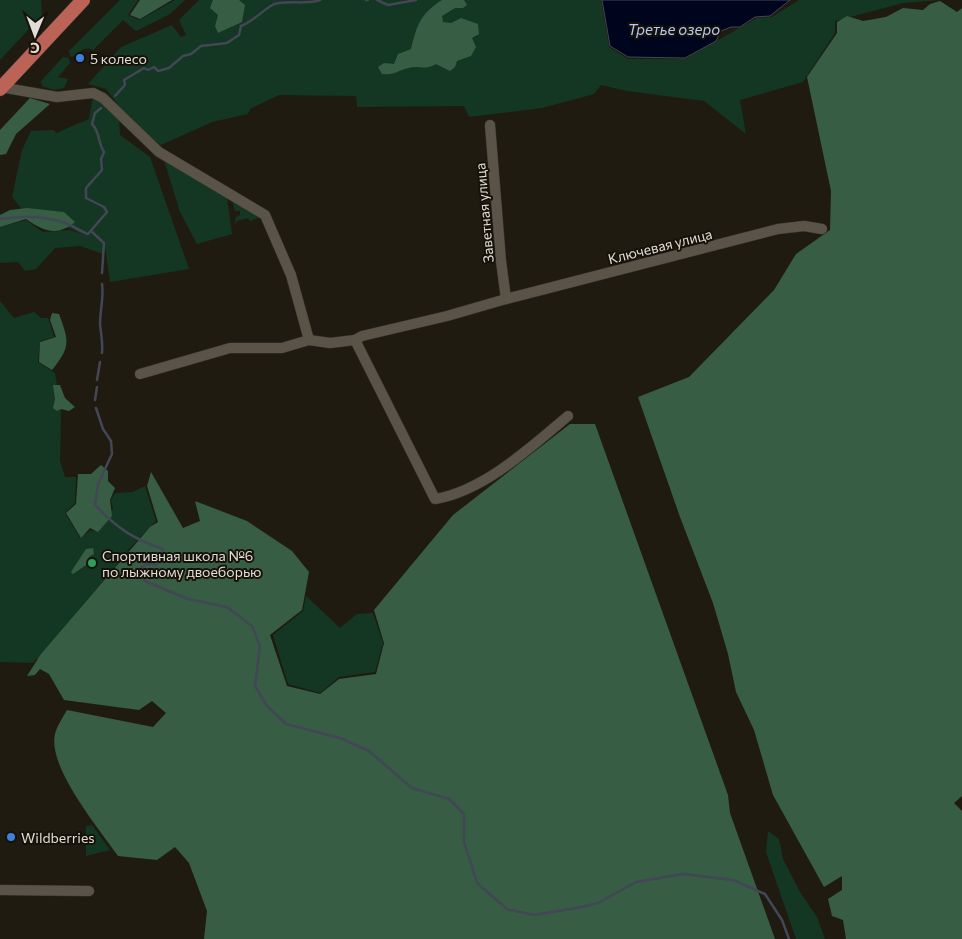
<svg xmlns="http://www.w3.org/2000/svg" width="962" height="939" font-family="Commissioner,sans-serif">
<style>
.green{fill:#133723}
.forest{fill:#375d45}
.water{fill:#00051e;stroke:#434655}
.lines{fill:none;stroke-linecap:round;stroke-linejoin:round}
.stream{stroke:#434655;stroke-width:2.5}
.minor-casing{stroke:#393530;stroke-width:11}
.major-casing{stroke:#393530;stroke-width:15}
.minor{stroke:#595348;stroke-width:10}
.major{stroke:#bb6356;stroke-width:14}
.shop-dot{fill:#3f7fe0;stroke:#171209;stroke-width:2}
.leisure-dot{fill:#2e9e5b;stroke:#171209;stroke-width:2}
.labels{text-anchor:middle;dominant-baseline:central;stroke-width:4;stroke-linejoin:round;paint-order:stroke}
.poi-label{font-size:14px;fill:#e0ddd6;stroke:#171209;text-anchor:start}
.street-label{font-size:14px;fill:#e0ddd6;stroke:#171209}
.water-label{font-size:15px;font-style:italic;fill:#b0c9f7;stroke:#171209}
</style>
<rect width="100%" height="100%" fill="#201b11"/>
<g class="green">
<polygon points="0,0 41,0 42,15 0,60"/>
<path d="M120,0H138L128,15L139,20L175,0H185L170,14L136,31L123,20L93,50C82,45 80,55 70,57L69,51Z"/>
<polygon points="199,0 601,0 609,47 628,59 685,59 757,18 772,17 799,0 940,0 903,3 835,21 835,33 803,82 740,100 746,134 704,101 627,91 601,85 594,94 542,108 469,117 464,106 357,107 356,96 279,95 250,109 248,114 212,122 161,145 148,136 119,106 106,89 88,84 121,47 172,25 181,37 186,35 179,20"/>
<polygon points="63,57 69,58 70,63 58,77 68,79 64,88 54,90 42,86 41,81"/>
<polygon points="93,96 119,119 120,135 150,157 189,269 110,282 105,246 103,245 103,254 80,246 55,248 36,269 25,271 18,262 0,263 0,227 26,220 43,232 70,230 81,234 72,229 32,221 12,197 22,150 31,131 54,130 56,133 89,119"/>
<polygon points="164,160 227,198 232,234 197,244 180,212"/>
<polygon points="232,200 261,217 250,221 248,218 237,221 234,225 236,217 240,215 240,211 235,211"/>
<polygon points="0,301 14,318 34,312 41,318 48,318 54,337 40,341 38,362 55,373 61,411 60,461 65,477 76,477 75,503 65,513 80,538 91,530 94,531 113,509 111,500 115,493 132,492 145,486 156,521 129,549 42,662 36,659 33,663 0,662"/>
<polygon points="306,596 340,628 357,614 373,613 383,643 375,672 339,677 320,693 288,684 273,635 303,611"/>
<polygon points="92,825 110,850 86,856 86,826"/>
<polygon points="768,831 779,839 783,859 800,892 817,917 825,939 796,939 766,852"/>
</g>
<g class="forest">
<polygon points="140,0 172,0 140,19 130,15"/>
<polygon points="213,0 239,0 245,5 242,22 218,33 215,26 218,15 210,8"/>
<path d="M442,0H464L467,5L463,8H455L442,16L443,22L451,23L461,18L478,24L479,34L472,38L476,47L471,56L457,61L455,67L450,71L436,64C423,71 421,65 409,68C397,70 398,75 382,74L378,67L384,63L394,64L398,54L411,49C417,25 420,14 442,0Z"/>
<polygon points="940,1 957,12 962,8 962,796 954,803 962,811 962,939 846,939 843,920 832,916 828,899 842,890 842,876 824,887 773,795 754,730 736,692 728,654 713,603 680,517 638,397 689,377 774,290 796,254 830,230 831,191 807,77 837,33 837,22 847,16 863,21 886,17 903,8 923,10 930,4"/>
<polygon points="30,98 50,104 16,134 6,154 0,155 0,130"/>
<path d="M27,208L64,212L75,222C57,237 43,231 26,219L0,227V215L10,210Z"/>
<path d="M52,313L59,314C69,341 71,347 52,370L39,362L40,342L56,337L50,320Z"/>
<polygon points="53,385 60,385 65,398 75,407 69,411 61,409 57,411 53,408 55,399"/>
<path d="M570,424H595L728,795L730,813L775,939H204L207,911L189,863L175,847L157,860L118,856C100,830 47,767 55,734C57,726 63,717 67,710L153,727L166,713L152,701L139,710L64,700L49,674L40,669L35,675L27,676L41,654L150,527L158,522L147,486L151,472L183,528L200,521L195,501L247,521L292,551L309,572L302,610L270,635L287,686L320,694L339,679L376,674L384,643L374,610L453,515Z"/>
<polygon points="101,465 108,471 108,481 115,488 110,500 112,516 98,532 90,528 81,538 66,513 76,504 78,474 91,474"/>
<polygon points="93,548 94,554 89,557 86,565 73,574 71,572 86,549"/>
</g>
<polygon class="water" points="602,0 790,0 770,16 755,17 740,27 731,27 721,31 716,41 685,58 628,57 610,46"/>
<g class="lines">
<g class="stream">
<polyline points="366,0 368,0"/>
<polyline points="377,0 388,5 416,0"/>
<path d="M115,96L125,85L124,80L144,68L148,70L154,67L158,71L169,68L183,56L191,54L201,46L227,43L239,35L241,26C255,20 263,10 274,4C288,0 307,5 320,0"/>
<path d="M0,219C21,216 42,216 63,222C72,225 80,231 88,234L107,212L104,207L86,198V188L102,170L101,159L104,152C98,143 100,132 92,124L95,113L101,108"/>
<polyline points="91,231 104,243 102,273"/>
<path d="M102,353C103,342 101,334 100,324C100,310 104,298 102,284"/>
<polyline points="97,380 100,362"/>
<polyline points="95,400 97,387"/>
<path d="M96,408L103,429L111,441L112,454L98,484L95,505C117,528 133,539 163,549V559L156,564H146L138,571L145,581L188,599L227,607L252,626L260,646L255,686L267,706L286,724L340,738L369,751L412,788L449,799L464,814V842L477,883L507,909L534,915L577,908L598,903L636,882L683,874L733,880L765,894L782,920L789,939"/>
</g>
<defs>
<g id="minor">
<polyline points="0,87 57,97 93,93 103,98 159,152 265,215 291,275 309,340"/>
<polyline points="490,125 501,261 506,299"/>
<polyline points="140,374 230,348 282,348 309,340 330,343 355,340"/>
<path d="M568,416C531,447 484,491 435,499L355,340L362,336L447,316L506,299L778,229L804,226L822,229"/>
<polyline points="0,890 89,891"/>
</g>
<polyline id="major" points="0,89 83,0"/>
</defs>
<use href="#minor" class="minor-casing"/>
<use href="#major" class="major-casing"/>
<use href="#minor" class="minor"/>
<use href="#major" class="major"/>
</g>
<g class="shop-dot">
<circle cx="80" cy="58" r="5"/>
<circle cx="11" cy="837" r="5"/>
</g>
<circle class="leisure-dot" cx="92" cy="563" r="5"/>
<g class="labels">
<g class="poi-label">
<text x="90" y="58">5 колесо</text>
<text x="102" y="555">Спортивная школа №6<tspan x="102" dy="16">по лыжному двоеборью</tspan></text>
<text x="21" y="837">Wildberries</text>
</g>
<g class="street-label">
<text transform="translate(484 213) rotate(-95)">Заветная улица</text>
<text transform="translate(660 246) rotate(-14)">Ключевая улица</text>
</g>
<g class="water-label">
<text x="674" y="29">Третье озеро</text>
</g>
</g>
<g transform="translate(35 35) rotate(181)" stroke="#171209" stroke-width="4" paint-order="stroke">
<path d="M0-4L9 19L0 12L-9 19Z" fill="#e0ddd6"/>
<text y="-8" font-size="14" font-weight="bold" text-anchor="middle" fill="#e0ddd6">С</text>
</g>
</svg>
